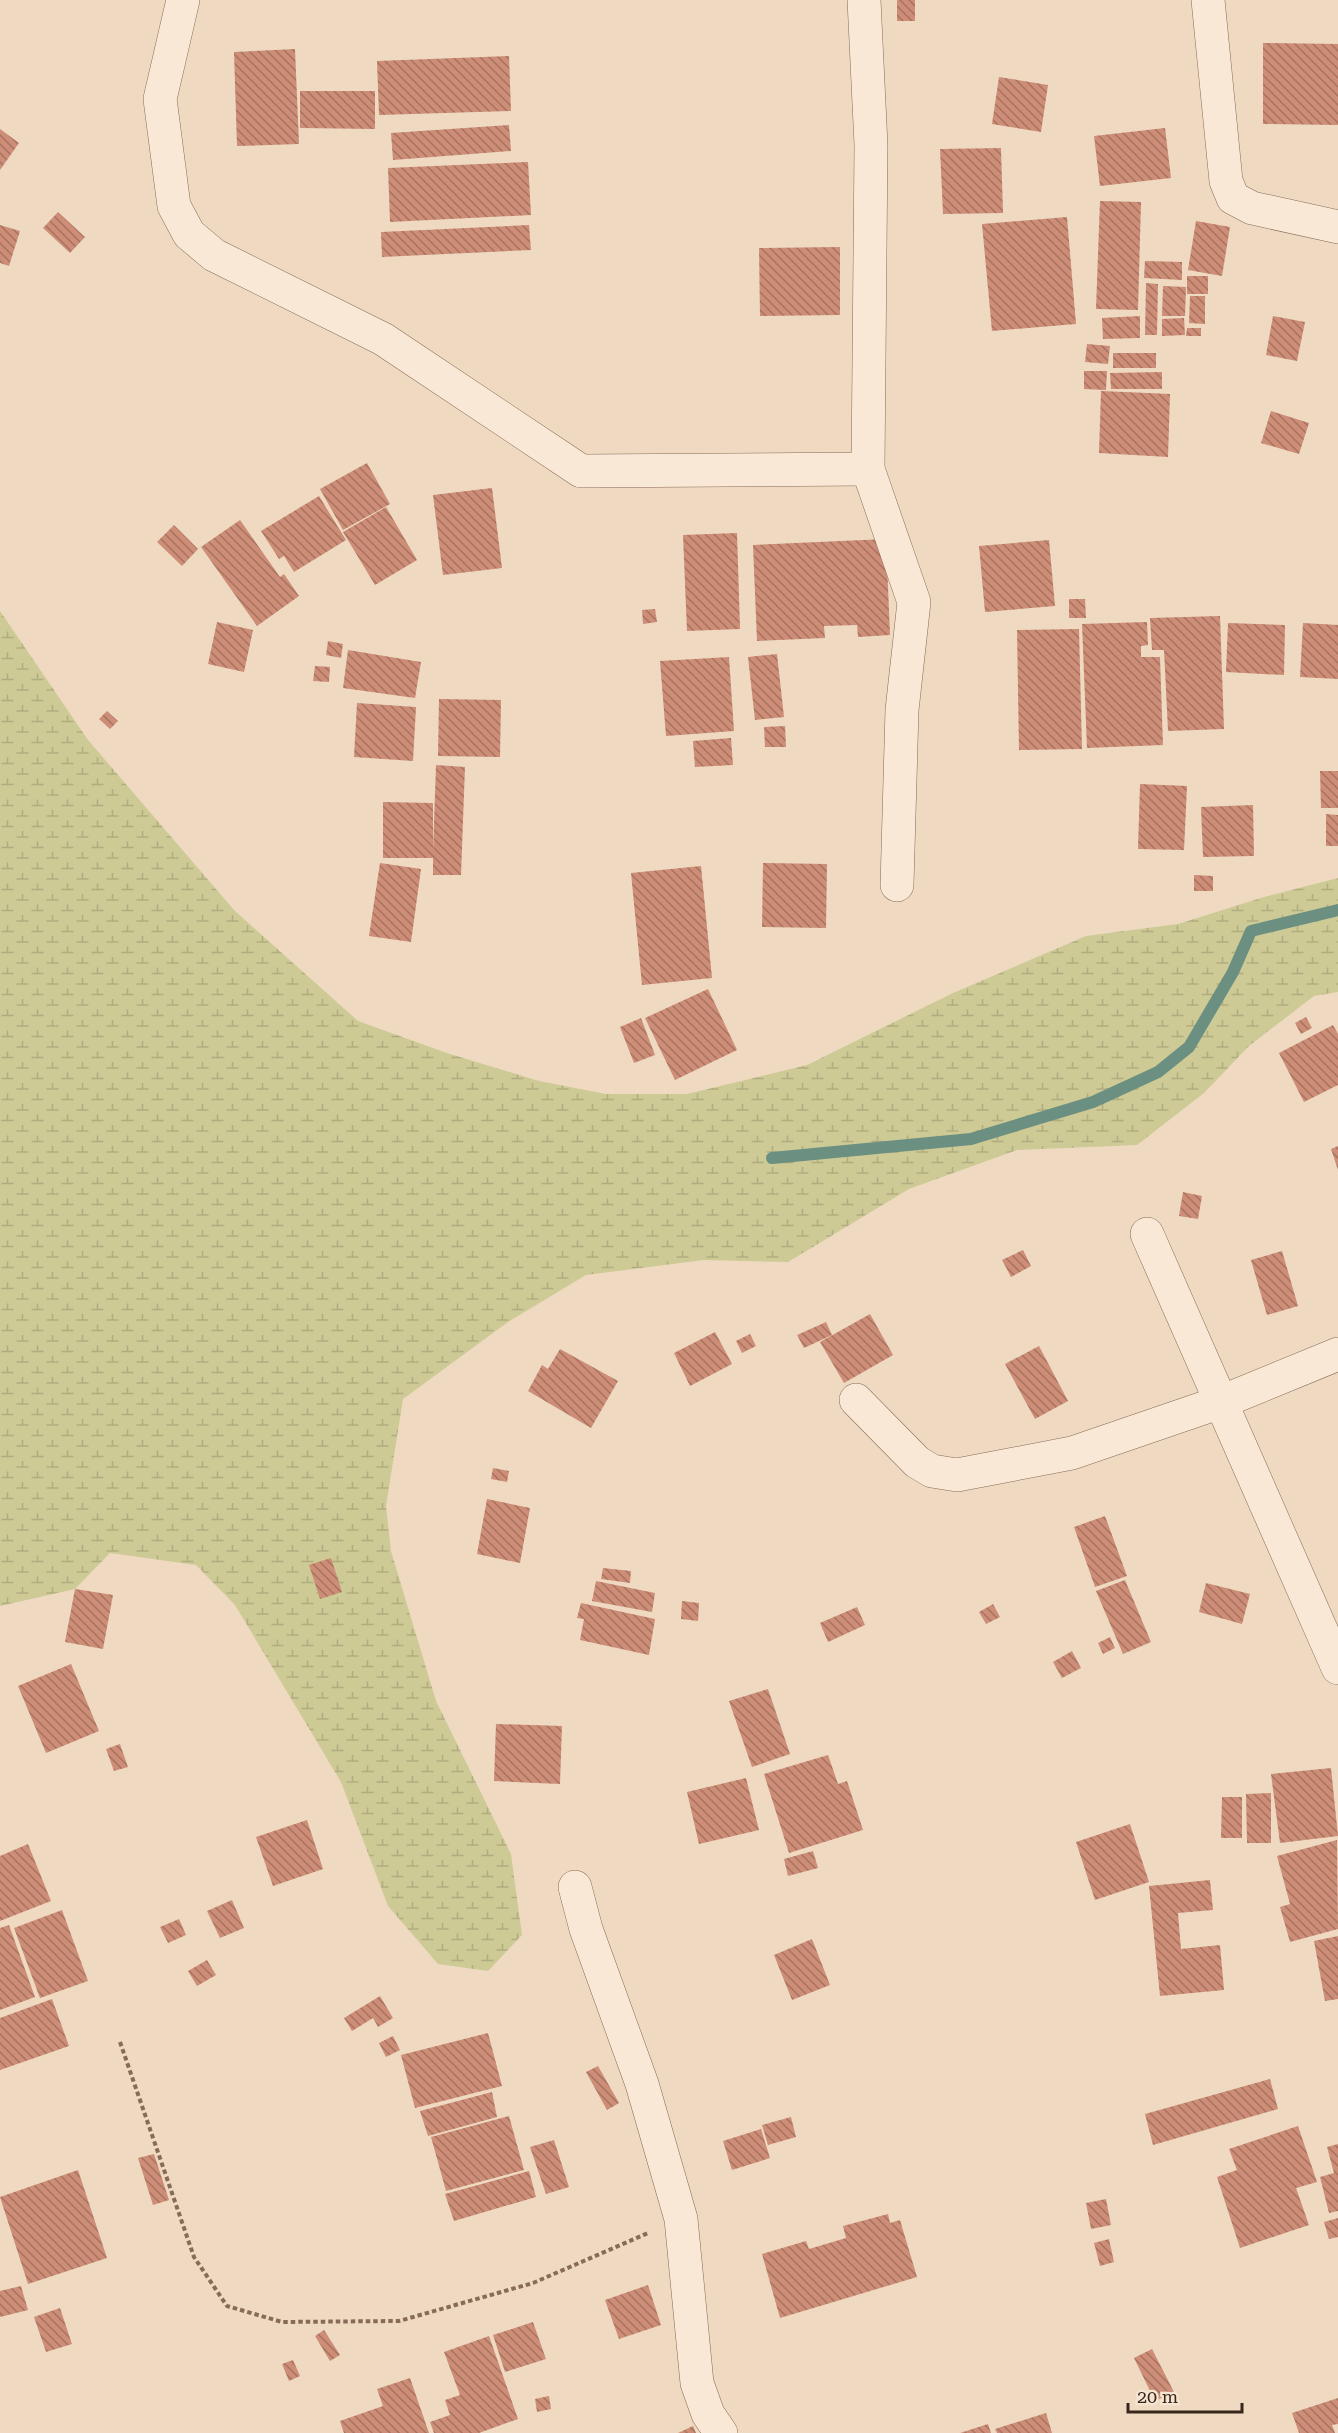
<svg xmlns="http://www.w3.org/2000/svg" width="1338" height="2433" font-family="'Roboto Serif',serif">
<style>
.wetland{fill:url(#wetland-marsh)}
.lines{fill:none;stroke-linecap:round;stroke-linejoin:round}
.stream{stroke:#6b8f80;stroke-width:12}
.building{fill:url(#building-back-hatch)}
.minor-casing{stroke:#886a58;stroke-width:34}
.path{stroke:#886a58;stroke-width:4;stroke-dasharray:4.5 3;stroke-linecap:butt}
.minor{stroke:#f9e8d5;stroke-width:33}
</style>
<defs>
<pattern id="wetland-marsh" width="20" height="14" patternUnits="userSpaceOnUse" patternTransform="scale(1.5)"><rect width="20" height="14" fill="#cdca95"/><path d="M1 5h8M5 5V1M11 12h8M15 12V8" fill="none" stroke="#b1ad80"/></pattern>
<pattern id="building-back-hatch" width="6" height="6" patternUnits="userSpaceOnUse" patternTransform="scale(1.5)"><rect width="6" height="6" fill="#cd8d77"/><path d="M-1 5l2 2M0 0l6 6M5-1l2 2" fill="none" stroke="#a77361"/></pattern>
</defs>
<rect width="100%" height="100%" fill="#efdac1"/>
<polygon class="wetland" points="0,611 88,740 234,910 358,1021 447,1053 539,1081 606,1094 687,1094 807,1065 953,993 1086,936 1178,924 1264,897 1338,878 1338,992 1314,996 1249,1046 1204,1093 1137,1145 1017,1150 909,1189 788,1262 704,1260 586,1275 508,1322 403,1399 386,1506 391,1551 436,1701 511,1854 522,1935 488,1971 438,1964 388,1906 341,1782 235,1605 196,1565 110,1553 75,1589 0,1606"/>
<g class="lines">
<polyline class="stream" points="772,1158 971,1139 1093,1102 1158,1072 1189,1047 1233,972 1251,931 1338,910"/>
</g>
<g class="building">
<rect x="897" y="0" width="18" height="21"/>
<polygon points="1263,43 1338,44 1338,125 1263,124"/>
<polygon points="295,49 299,144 237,146 234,52"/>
<polygon points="509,56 511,111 379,115 377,61"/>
<polygon points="999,77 1048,85 1041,132 992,124"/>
<polygon points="300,91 375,91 375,129 300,128"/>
<polygon points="509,125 511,151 393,160 391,133"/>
<polygon points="1165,128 1171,178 1100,186 1094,136"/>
<polygon points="0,129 19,143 0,170"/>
<polygon points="1001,148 1003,213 943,214 940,149"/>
<polygon points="528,162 531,215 390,222 388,168"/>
<polygon points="1100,201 1141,202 1138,310 1096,309"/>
<polygon points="58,212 85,237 70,253 43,228"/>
<polygon points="1067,217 1076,324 992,331 982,224"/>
<polygon points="1196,221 1230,227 1222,276 1188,270"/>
<polygon points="0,225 20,231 9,266 0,263"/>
<polygon points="529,225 531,250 382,257 381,232"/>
<polygon points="840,247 840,315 760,316 759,248"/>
<polygon points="1145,261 1182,262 1182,280 1144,278"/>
<rect x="1187" y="276" width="21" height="18"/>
<polygon points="1146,283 1158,284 1157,335 1145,335"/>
<polygon points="1163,286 1186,287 1185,316 1162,316"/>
<polygon points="1190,296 1205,296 1205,324 1189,323"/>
<polygon points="1140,316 1140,338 1103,339 1102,318"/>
<polygon points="1273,316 1305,322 1297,361 1266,355"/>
<polygon points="1184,318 1185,335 1162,336 1162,319"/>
<polygon points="1187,328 1201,328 1201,336 1186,336"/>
<polygon points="1087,344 1110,346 1108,364 1085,362"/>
<rect x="1113" y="353" width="43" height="15"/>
<polygon points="1084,371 1107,371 1106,390 1084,389"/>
<polygon points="1162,372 1162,389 1111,389 1110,373"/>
<polygon points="1101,391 1170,394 1168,457 1099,453"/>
<polygon points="1271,411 1309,423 1299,454 1261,443"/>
<polygon points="367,463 390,504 343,530 320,489"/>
<polygon points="492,488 502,568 443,575 433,495"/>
<polygon points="319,496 346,540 294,572 284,556 279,559 261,531"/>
<polygon points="386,507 417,560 375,585 343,532"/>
<polygon points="240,520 280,577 284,574 299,596 257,626 201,547"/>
<polygon points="174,525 198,549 182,566 157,542"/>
<polygon points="737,533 740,629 687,631 683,535"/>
<polygon points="886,539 890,635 858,637 857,625 824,626 825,638 757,641 753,545"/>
<polygon points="1049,540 1055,606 985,612 979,546"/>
<polygon points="1069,599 1085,599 1086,618 1069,618"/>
<polygon points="655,609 657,622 643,624 642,610"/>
<polygon points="1220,616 1224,729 1168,731 1164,650 1152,650 1150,618"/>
<polygon points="217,622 253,630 244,672 208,664"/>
<polygon points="1147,622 1148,645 1141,646 1141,657 1160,657 1163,745 1087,748 1082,624"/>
<polygon points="1228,623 1285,625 1284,675 1226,672"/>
<polygon points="1303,623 1338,625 1338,679 1300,677"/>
<polygon points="1079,629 1082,749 1019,750 1017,630"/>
<polygon points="328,641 343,644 341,658 326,655"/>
<polygon points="348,650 421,662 415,698 343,688"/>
<polygon points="777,654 784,717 755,720 748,657"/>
<polygon points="729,657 734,731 666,736 660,661"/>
<polygon points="315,666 330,667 329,682 313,681"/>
<polygon points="439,699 501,700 500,757 438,756"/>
<polygon points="357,703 416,707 413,761 354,757"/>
<polygon points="107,711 118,721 110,729 99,719"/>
<polygon points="785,726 786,747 765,747 764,727"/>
<polygon points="731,738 733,765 695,767 693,741"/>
<polygon points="436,765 465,767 461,875 433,875 433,858 383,858 383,802 433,803 433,852"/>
<polygon points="1320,771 1338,771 1338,808 1321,808"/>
<polygon points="1140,784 1187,786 1184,850 1138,849"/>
<polygon points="1253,805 1254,856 1203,857 1201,807"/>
<polygon points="1326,814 1338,815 1338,846 1326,846"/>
<polygon points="380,863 421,869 411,942 369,936"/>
<polygon points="763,863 827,864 826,928 762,927"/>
<polygon points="701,866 712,978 642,985 631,873"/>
<polygon points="1194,875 1213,876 1213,891 1194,891"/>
<polygon points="708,989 737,1050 675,1080 645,1018"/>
<polygon points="1306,1017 1312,1028 1301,1034 1295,1023"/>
<polygon points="641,1018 655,1055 634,1063 620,1027"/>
<polygon points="1333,1025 1338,1034 1338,1085 1304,1102 1279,1053"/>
<polygon points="1338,1146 1338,1170 1331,1149"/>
<polygon points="1183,1192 1202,1196 1198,1219 1179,1216"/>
<polygon points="1023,1250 1031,1266 1011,1277 1002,1260"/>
<polygon points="1282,1251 1298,1306 1267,1315 1251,1260"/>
<polygon points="870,1314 893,1355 844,1383 820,1342"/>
<polygon points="826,1322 832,1335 804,1348 797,1335"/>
<polygon points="715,1332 732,1364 690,1386 674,1353"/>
<polygon points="750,1334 756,1346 742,1353 736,1341"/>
<polygon points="1039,1346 1068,1401 1035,1419 1005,1364"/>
<polygon points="560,1349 618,1381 591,1428 528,1391 542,1365 548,1369"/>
<polygon points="493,1468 509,1471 507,1482 491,1479"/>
<polygon points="487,1499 530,1508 520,1563 477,1554"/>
<polygon points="1105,1516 1127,1576 1095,1587 1074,1527"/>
<polygon points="331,1558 342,1592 320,1599 309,1565"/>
<polygon points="603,1568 631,1571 630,1583 601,1579"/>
<polygon points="1125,1580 1151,1642 1123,1654 1096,1591"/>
<polygon points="596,1581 655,1593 652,1612 592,1601"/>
<polygon points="1206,1583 1250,1594 1242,1624 1199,1612"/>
<polygon points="75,1589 113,1595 103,1649 65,1642"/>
<polygon points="682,1601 699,1603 698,1621 681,1619"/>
<polygon points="581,1603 655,1619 649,1655 580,1640 584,1619 577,1618"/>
<polygon points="993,1604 1000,1617 986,1624 979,1612"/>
<polygon points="857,1607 865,1625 828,1642 820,1623"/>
<polygon points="1110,1637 1115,1648 1103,1654 1098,1643"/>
<polygon points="1072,1651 1081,1668 1062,1678 1053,1662"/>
<polygon points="71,1664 99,1731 46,1753 18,1686"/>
<polygon points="768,1689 790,1754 752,1767 729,1701"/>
<polygon points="496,1724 562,1726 560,1784 494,1781"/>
<polygon points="120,1744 128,1767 114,1771 106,1749"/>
<polygon points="828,1755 838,1784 847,1781 863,1830 789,1853 764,1774"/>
<polygon points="1331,1768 1338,1836 1280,1843 1271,1774"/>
<polygon points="746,1778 759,1830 699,1844 687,1792"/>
<polygon points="1271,1793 1271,1843 1247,1843 1246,1794"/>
<polygon points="1222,1797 1242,1797 1242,1838 1221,1838"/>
<polygon points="307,1820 323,1869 273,1886 256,1837"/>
<polygon points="1130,1824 1149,1882 1095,1900 1076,1842"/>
<polygon points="1337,1840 1338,1929 1290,1942 1280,1907 1290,1904 1277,1856"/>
<polygon points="28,1844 51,1901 0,1921 0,1856"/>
<polygon points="813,1851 818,1868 788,1876 784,1859"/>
<polygon points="1210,1880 1213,1910 1178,1913 1181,1949 1220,1945 1224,1990 1160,1996 1149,1886"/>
<polygon points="232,1900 244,1928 220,1938 207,1911"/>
<polygon points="62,1910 88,1981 40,1998 14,1928"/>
<polygon points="179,1919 186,1935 168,1943 160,1927"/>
<polygon points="9,1925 35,1997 0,2010 0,1928"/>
<polygon points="1338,1936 1338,1999 1325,2001 1314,1941"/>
<polygon points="812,1939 830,1985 792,2000 774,1955"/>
<polygon points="207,1960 216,1975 197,1986 188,1971"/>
<polygon points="380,1996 393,2018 378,2027 373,2018 352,2031 344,2018"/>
<polygon points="52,1999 69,2046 0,2070 0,2018"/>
<polygon points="488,2033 502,2086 415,2108 401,2055"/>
<polygon points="393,2036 400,2050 386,2057 379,2043"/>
<polygon points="598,2066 619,2103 607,2110 586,2072"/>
<polygon points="1270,2079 1278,2109 1153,2145 1145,2114"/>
<polygon points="492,2092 497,2117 428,2136 420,2111"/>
<polygon points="509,2116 524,2170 446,2191 431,2137"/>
<polygon points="791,2117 796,2137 768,2145 762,2125"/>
<polygon points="1298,2126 1317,2182 1296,2188 1309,2225 1240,2248 1217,2177 1237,2170 1229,2149"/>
<polygon points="761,2129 770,2158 732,2170 723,2141"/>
<polygon points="554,2140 569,2187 546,2194 530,2147"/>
<polygon points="1338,2144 1338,2211 1329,2213 1320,2177 1334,2173 1327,2147"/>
<polygon points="154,2154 169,2200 153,2205 138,2158"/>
<polygon points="78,2170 107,2258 28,2284 0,2197"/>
<polygon points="529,2171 536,2197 454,2221 445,2194"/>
<polygon points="1106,2199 1111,2225 1091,2229 1086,2203"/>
<polygon points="888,2214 890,2223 900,2220 917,2277 780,2318 762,2254 806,2241 809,2249 846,2238 843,2226"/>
<polygon points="1338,2218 1338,2237 1329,2239 1324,2222"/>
<polygon points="1109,2239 1114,2262 1100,2266 1094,2243"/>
<polygon points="648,2285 661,2325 619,2339 605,2300"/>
<polygon points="21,2286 28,2310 0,2317 0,2291"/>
<polygon points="60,2308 72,2344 46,2352 34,2317"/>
<polygon points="533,2322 546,2359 505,2372 493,2335"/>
<polygon points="324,2330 340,2355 330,2361 315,2336"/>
<polygon points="489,2336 518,2419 479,2433 434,2433 430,2422 450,2415 445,2400 460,2395 444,2352"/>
<polygon points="1152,2349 1174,2392 1155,2401 1134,2358"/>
<polygon points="293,2360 300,2376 289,2381 282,2364"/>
<polygon points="410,2378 429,2433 344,2433 340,2421 383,2406 377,2389"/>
<polygon points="549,2396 551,2409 537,2412 535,2399"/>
<polygon points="1338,2398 1338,2424 1332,2425 1335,2433 1299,2433 1292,2413"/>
<polygon points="1046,2413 1052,2433 997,2433 995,2429"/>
<polygon points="988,2424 991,2433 960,2433"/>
<polygon points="693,2426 696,2433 678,2433"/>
</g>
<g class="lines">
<defs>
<g id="minor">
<polyline points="183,0 160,99 174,206 189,234 214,255 383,339 581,471 868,469"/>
<polyline points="864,0 871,145 868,469 914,602 902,710 897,885"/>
<polyline points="1208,0 1226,181 1233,198 1252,208 1338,227"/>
<polyline points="1147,1234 1338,1668"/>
<polyline points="856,1400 917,1462 932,1471 957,1475 1072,1453 1221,1402 1338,1354"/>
<polyline points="575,1887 586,1929 642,2084 681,2219 697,2383 708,2414 721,2433"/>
</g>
</defs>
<use href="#minor" class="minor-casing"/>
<polyline class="path" points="120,2042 194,2257 227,2306 282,2322 399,2321 533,2283 648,2233"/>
<use href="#minor" class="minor"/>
</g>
<path d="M1128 2403v9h114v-9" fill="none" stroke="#38261d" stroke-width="3"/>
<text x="1137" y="2403" font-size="18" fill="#38261d" stroke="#f6e5d1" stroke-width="4.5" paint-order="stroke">20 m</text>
</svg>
